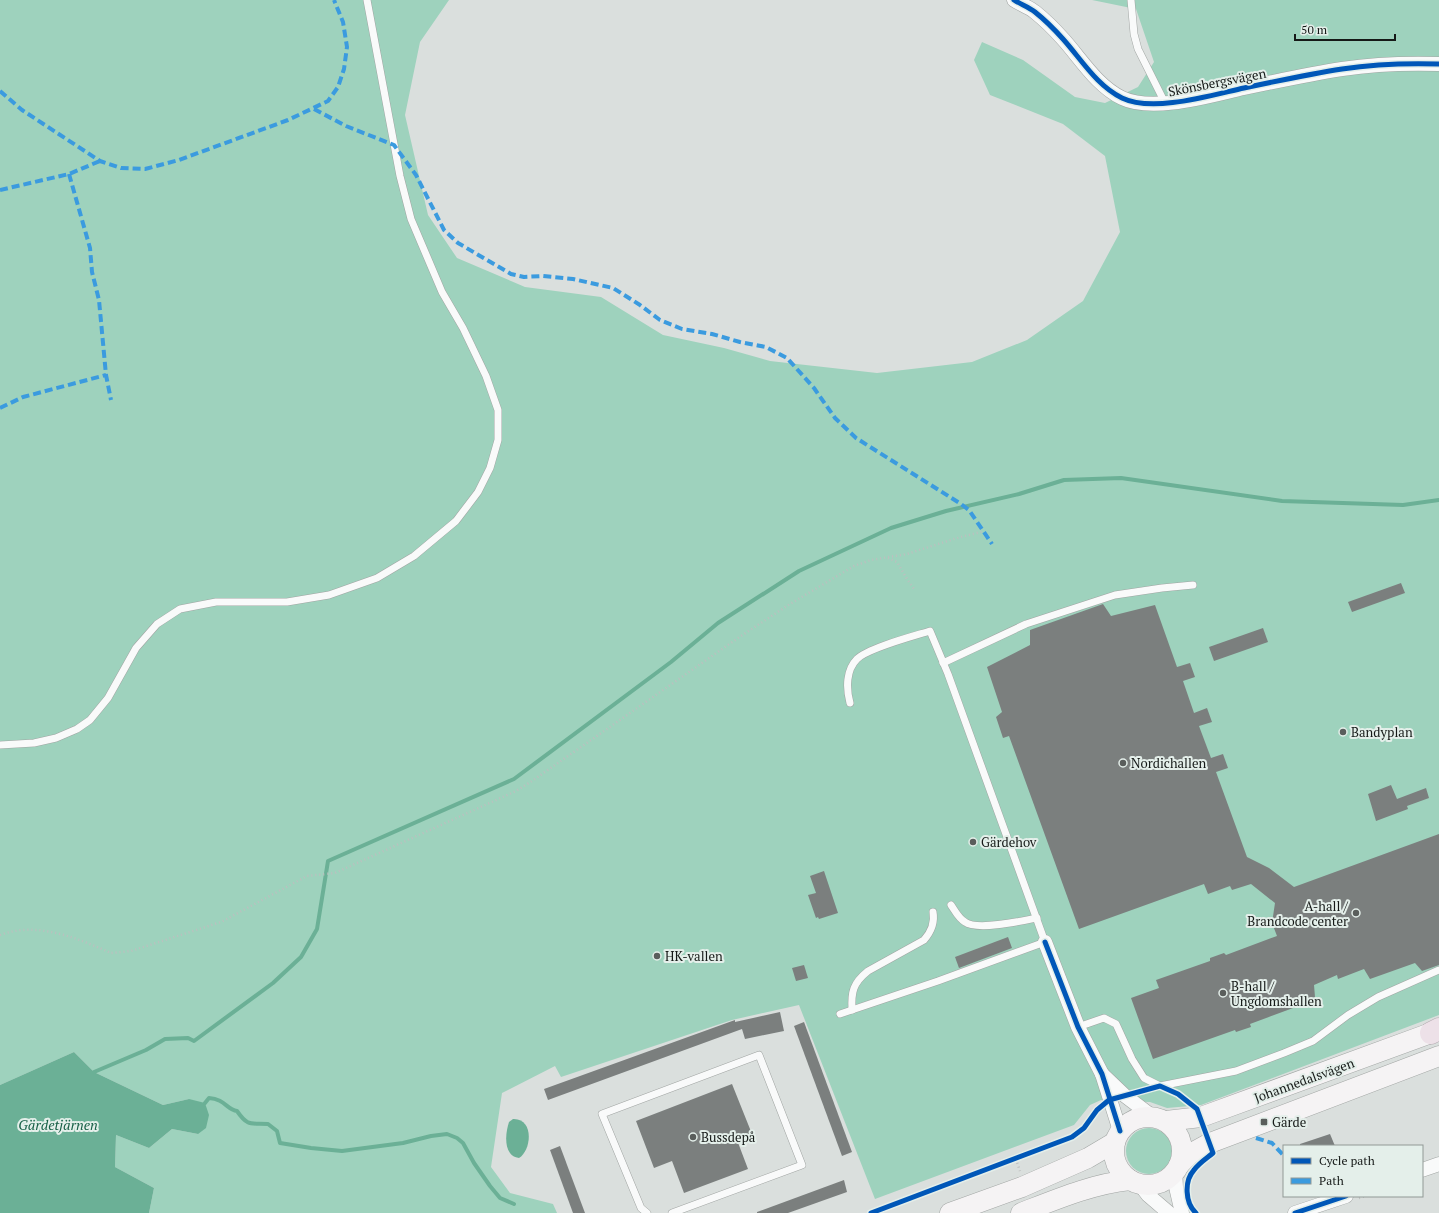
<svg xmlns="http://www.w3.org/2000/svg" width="1439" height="1213" font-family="'PT Serif',serif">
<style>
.green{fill:#9ed2bd}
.water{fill:#6bb096}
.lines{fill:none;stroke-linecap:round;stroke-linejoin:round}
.stream{stroke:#6bb096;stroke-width:4}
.building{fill:#7b7f7e}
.lane-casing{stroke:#a1a5a3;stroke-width:8}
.street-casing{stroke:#a1a5a3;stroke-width:15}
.secondary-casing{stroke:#a1a5a3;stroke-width:21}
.highway-casing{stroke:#b4a9b0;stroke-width:23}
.path{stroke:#bdbfbf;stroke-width:2.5;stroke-dasharray:1 3;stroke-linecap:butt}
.lane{stroke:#f9fafa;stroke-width:7}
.street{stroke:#f9fafa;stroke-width:14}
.secondary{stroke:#f5f3f4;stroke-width:20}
.highway{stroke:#ede1e8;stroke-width:22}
.quiet{stroke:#3b9bdf;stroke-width:4;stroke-dasharray:8 4;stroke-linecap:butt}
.cycleway-casing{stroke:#e4efea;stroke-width:8}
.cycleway{stroke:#0057b8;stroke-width:5}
.poi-dot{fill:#5a5e5c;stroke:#e4efea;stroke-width:1.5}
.labels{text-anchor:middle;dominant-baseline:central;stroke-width:4;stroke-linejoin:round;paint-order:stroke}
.street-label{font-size:13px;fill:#151917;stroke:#e4efea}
.poi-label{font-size:13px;fill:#151917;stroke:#e4efea;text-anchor:start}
.water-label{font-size:14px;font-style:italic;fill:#186047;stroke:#e4efea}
</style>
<rect width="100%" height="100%" fill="#dadfdd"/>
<g class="green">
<polygon points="0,0 449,0 420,42 405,115 428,215 457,258 525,287 601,297 663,335 724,348 770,361 877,373 972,362 1027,340 1083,301 1120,232 1105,156 1063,124 990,95 974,60 982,42 1023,60 1075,97 1105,103 1138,87 1154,62 1136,9 1092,0 1439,0 1439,1015 1201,1105 1167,1108 1150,1102 1101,1100 1090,1105 1074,1125 875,1199 799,1005 732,1020 561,1077 555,1066 502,1093 491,1167 510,1193 553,1204 557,1213 149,1213 154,1188 115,1167 116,1135 149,1148 172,1129 198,1134 189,1099 163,1105 94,1072 74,1052 0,1085"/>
<circle cx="1149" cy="1151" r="23"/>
</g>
<g class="water">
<polygon points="74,1052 94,1072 163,1105 189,1099 205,1103 209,1115 206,1128 198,1134 172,1129 149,1148 116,1135 115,1167 154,1188 149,1213 0,1213 0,1085"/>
<path d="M513,1119C534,1118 532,1150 519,1158C503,1156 505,1134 509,1122Z"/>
</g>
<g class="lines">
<g class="stream">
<polyline points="94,1072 146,1050 165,1039 188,1038 194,1041 273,983 301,957 317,929 328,861 514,779 671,662 718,623 799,571 891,528 946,511 1019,494 1064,480 1121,478 1282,501 1403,505 1439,500"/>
<path d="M205,1103L209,1098C225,1099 227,1110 237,1111C248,1127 251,1123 268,1124L277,1131L280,1143L311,1148L342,1151L403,1143L431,1136L447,1134L457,1138L463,1143L474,1163L490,1186L500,1198L514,1204"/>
</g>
</g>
<g class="building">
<polygon points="1401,583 1405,593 1352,612 1348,602"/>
<polygon points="1103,604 1111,616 1155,605 1177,667 1190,663 1195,677 1183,681 1194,713 1207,708 1212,722 1199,726 1211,758 1223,754 1228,768 1216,772 1247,857 1269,868 1294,887 1439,834 1439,965 1422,971 1415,963 1370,979 1364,969 1338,979 1337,975 1314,985 1315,997 1303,1002 1304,1004 1250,1024 1251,1027 1236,1032 1235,1030 1153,1059 1131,998 1159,988 1156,980 1210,961 1210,958 1224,953 1226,955 1277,936 1272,923 1275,903 1251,884 1232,890 1230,886 1208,894 1204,884 1079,929 1009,736 1003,738 996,717 1002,712 987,667 1030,645 1030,630"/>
<polygon points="1263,628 1268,642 1214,661 1209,647"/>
<polygon points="1391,785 1397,799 1426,788 1429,798 1407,806 1408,809 1376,821 1368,794"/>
<polygon points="824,871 838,913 819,919 818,917 816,918 808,895 816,893 810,876"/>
<polygon points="1008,937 1012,948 959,968 955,957"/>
<polygon points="804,965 808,978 796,981 792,968"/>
<polygon points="780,1012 784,1031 745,1039 742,1029 548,1100 544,1089 735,1020 735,1022"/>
<polygon points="804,1022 852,1152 842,1156 794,1026"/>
<polygon points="732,1084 752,1134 737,1140 748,1169 684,1193 672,1161 654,1168 636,1121"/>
<polygon points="1330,1134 1335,1146 1300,1146 1300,1144"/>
<polygon points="560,1146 585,1213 573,1213 550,1150"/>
<polygon points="844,1180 847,1192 788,1213 757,1213 757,1212"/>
</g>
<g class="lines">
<defs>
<g id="lane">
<polyline points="1131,0 1134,34 1138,49 1165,103"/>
<polyline points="943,663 1026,624 1115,595 1162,588 1193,585"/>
<polyline points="0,745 34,743 56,738 77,729 90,720 108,698 136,648 157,624 180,609 216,602 287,602 329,595 377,578 414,556 456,521 478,492 490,468 498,440 498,410 486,376 463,328 442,292 411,219 400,176 367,0"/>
<path d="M951,905C955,911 959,919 965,922C977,931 1022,921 1037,918"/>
<path d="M852,1010C851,992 853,983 868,971L924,940C931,932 935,923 933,912"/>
<path d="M840,1014L938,981L1045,942L948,674L930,631C914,636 868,648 857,659C846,670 846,688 850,703"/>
<polyline points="1078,1027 1104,1018 1116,1024 1132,1059 1144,1078 1160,1086 1236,1071 1284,1053 1313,1041 1348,1015 1378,997 1439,970"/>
<polyline points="647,1213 641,1208 602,1114 759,1055 802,1165 672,1213"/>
</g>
<g id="street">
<path d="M1014,0C1020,4 1029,7 1035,12C1045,20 1055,30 1063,39C1081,59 1097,86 1122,98C1153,113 1212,95 1244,88C1277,81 1310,74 1342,69C1375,64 1406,63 1439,64"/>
<polyline points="1045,942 1078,1027 1102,1074 1120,1131"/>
<polyline points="1102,1074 1124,1095 1153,1117"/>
<polyline points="1422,1170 1439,1164"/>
<polyline points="1175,1171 1176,1187 1182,1213"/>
<polyline points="1139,1183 1148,1195 1169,1213"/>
<polyline points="1295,1213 1346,1196"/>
</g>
<g id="secondary">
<circle cx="1148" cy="1151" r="34"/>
<polyline points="1166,1121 1201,1117 1439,1030"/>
<polyline points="1179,1165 1190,1154 1210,1143 1439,1056"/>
<polyline points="950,1213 1022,1187 1088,1158 1115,1142"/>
<path d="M1021,1213C1057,1199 1092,1184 1130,1180"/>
</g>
<polyline id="highway" points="1431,1033 1439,1029"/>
</defs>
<use href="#lane" class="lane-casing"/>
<use href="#street" class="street-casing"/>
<use href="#secondary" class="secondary-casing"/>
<use href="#highway" class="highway-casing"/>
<g class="path">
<polyline points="888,558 897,562 907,579 914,589"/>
<path d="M0,935C37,921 77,938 111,953L131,951L221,922L307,876L335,873L516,791L532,781L738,638L790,604L854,566L871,560L907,554L954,539L984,531"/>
<polyline points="1016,1159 1020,1171"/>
<polyline points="1359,1198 1366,1196"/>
</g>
<use href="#lane" class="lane"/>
<use href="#street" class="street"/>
<use href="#secondary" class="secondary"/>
<use href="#highway" class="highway"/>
<g class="quiet">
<polyline points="0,91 22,110 100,161 121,168 145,169 179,160 288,120 328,101 338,87 344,69 347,47 343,22 334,0"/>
<polyline points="314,109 346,126 394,145 416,175 444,230 458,243 511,274 524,277 543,276 573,279 613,288 640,305 660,320 682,329 712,334 740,342 766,347 787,358 814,388 835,418 856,438 961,504 969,510 992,544"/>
<polyline points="69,174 90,248 92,272 99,300 106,375 111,400"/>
<polyline points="0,190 69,174 100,161"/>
<polyline points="0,408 23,397 106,375"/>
<polyline points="1256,1138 1272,1143 1284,1156"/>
</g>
<defs>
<g id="cycleway">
<path d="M1014,0C1020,4 1029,7 1035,12C1045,20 1055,30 1063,39C1081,59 1097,86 1122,98C1153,113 1212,95 1244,88C1277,81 1310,74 1342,69C1375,64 1406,63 1439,64"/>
<polyline points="1045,942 1078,1027 1102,1074 1120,1131"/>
<path d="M871,1213L1072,1137L1084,1128L1097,1110L1109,1100L1160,1086L1178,1094L1197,1109L1213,1153C1207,1158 1199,1163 1194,1170C1184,1181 1185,1203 1196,1213"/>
<polyline points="1295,1213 1346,1196"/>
</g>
</defs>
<use href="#cycleway" class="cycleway-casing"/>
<use href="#cycleway" class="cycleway"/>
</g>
<g class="poi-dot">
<circle cx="1343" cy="732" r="4"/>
<circle cx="1123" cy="763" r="4"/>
<circle cx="973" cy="842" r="4"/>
<circle cx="1356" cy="913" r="4"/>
<circle cx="657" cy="956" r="4"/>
<circle cx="1223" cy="993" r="4"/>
<rect x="1260" y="1118" width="8" height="8" rx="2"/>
<circle cx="693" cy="1137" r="4"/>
</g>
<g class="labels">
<g class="street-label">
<text transform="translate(1217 82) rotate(-11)">Skönsbergsvägen</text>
<text transform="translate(1304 1080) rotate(-20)">Johannedalsvägen</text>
</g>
<g class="poi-label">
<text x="1351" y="732">Bandyplan</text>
<text x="1131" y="763">Nordichallen</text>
<text x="981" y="842">Gärdehov</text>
<text x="1348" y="906" text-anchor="end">A-hall /<tspan x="1348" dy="15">Brandcode center</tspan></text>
<text x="665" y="956">HK-vallen</text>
<text x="1231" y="986">B-hall /<tspan x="1231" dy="15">Ungdomshallen</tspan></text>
<text x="1272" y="1122">Gärde</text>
<text x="701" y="1137">Bussdepå</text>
</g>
<g class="water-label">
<text x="58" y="1124">Gärdetjärnen</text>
</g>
</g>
<rect x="1283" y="1145" width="140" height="52" fill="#e4efea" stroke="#919996"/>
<rect x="1291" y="1158" width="20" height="6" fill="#0057b8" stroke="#919996"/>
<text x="1319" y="1165" font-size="12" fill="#151917">Cycle path</text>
<rect x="1291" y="1178" width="20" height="6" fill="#3b9bdf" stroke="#919996"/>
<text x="1319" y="1185" font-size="12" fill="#151917">Path</text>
<path d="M1295 34v6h100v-6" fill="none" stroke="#151917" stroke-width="2"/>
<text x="1301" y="34" font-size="12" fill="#151917" stroke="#e4efea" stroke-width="3" paint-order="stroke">50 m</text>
</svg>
